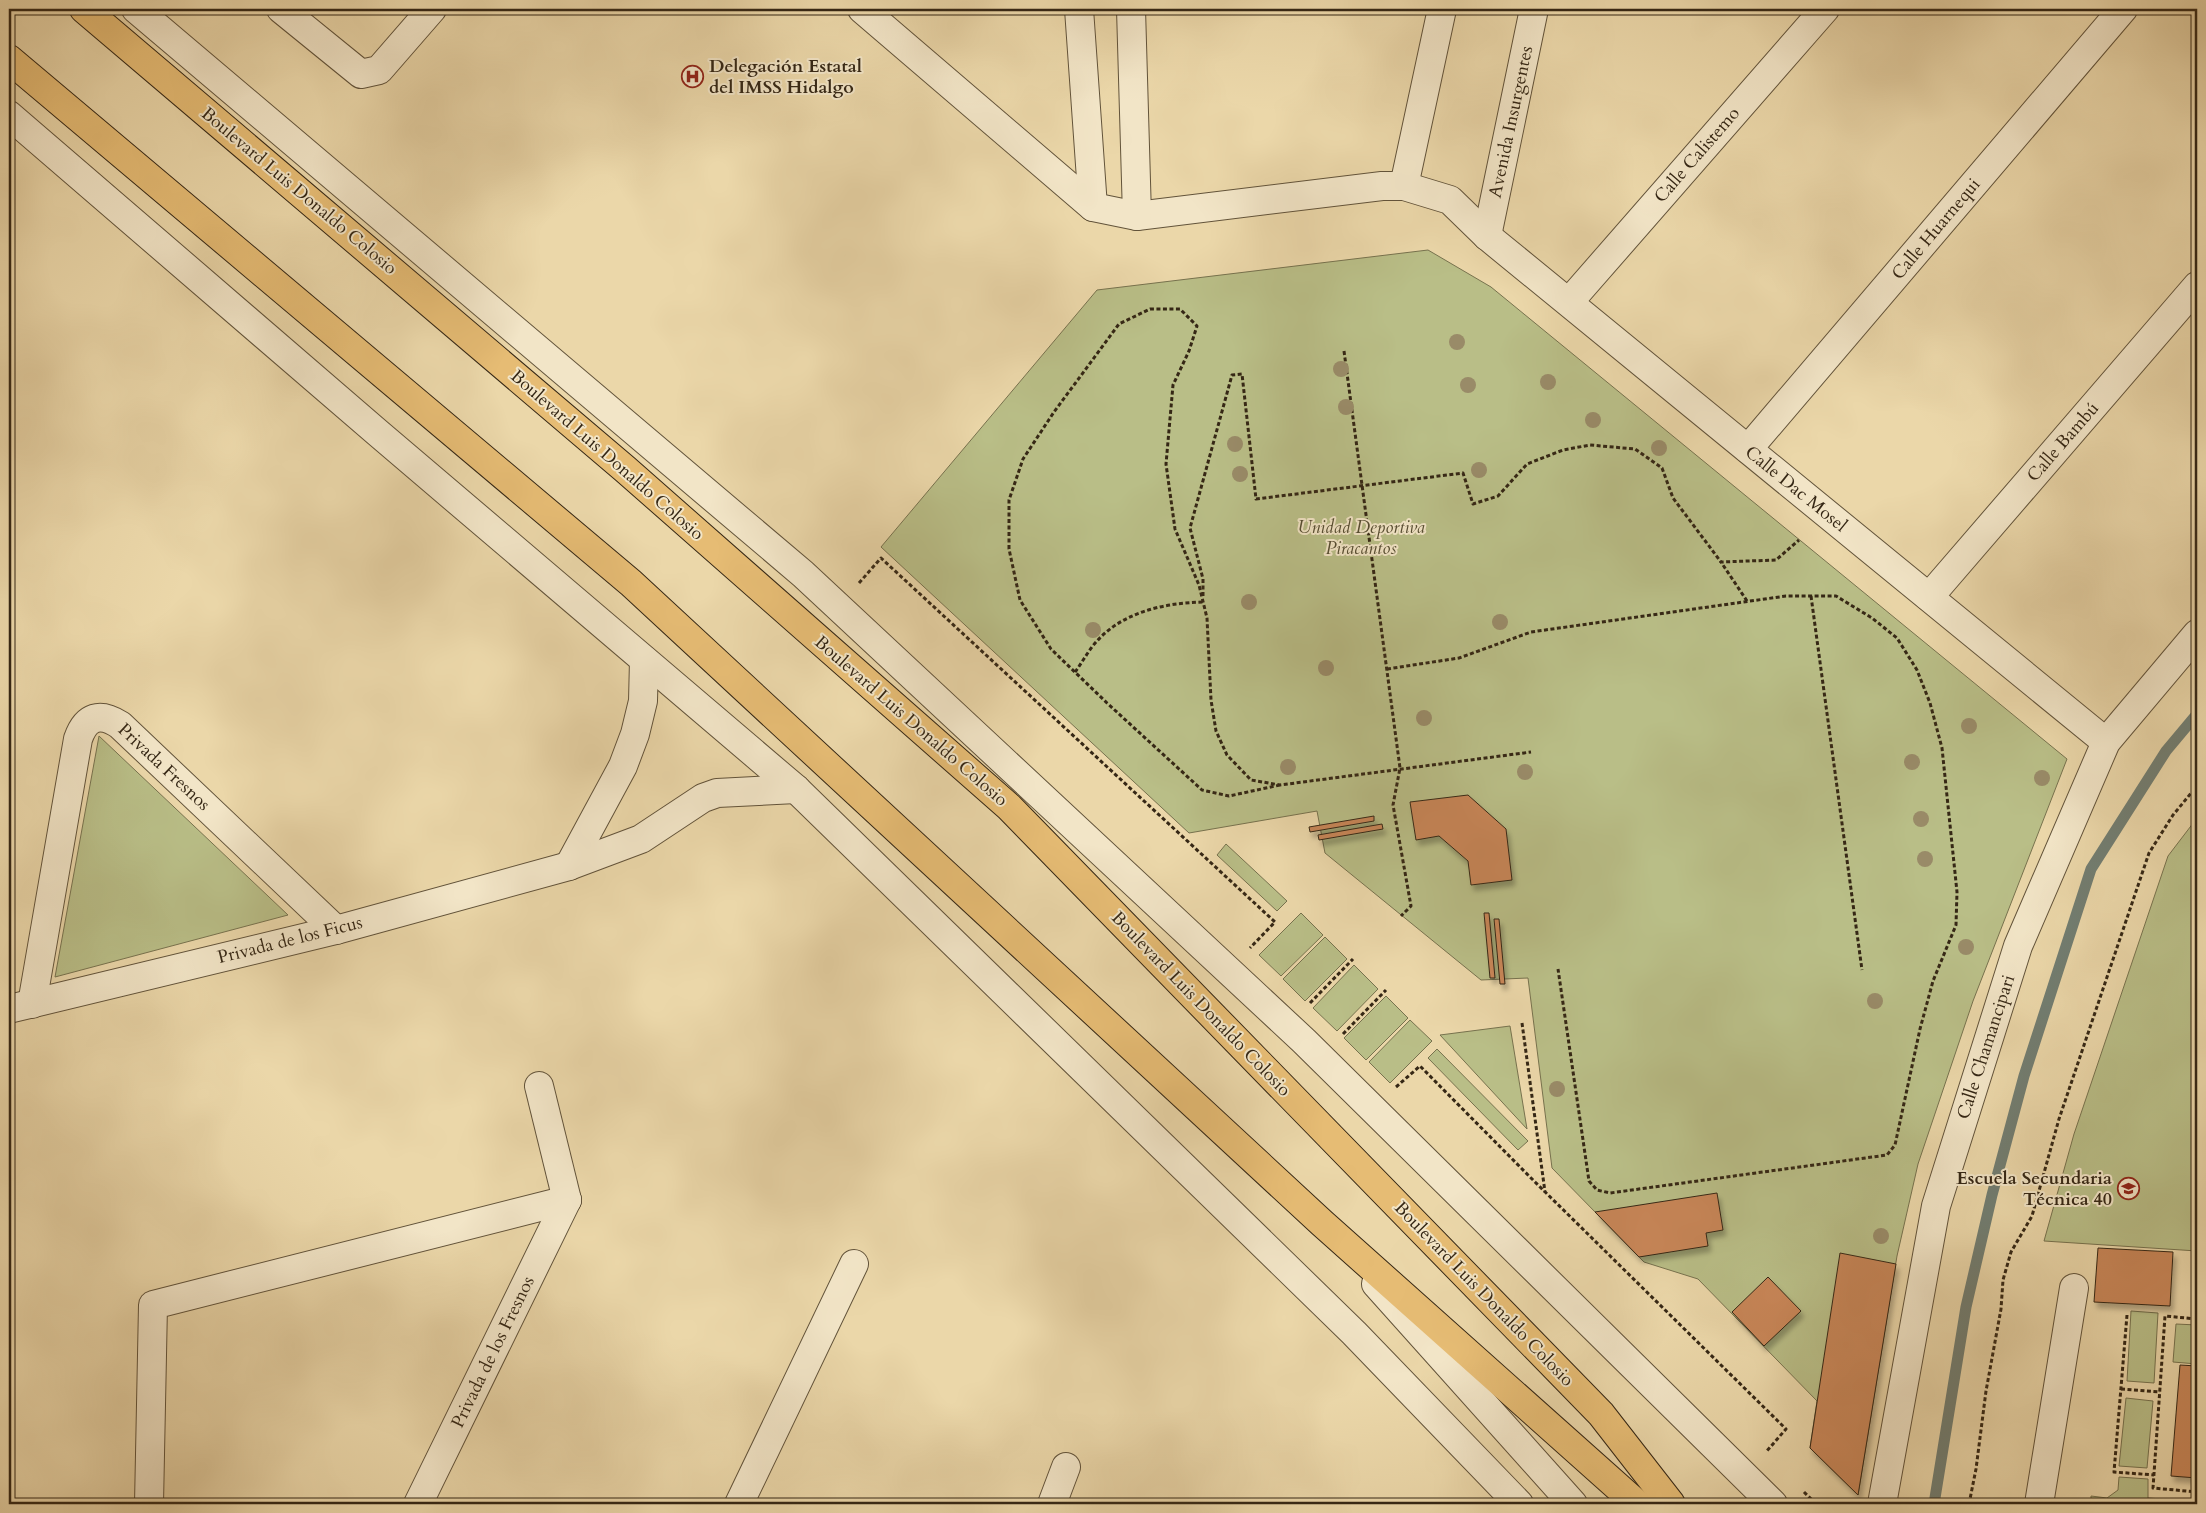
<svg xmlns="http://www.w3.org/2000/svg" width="2206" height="1513" font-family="Cardo,serif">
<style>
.green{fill:#b9be87;stroke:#77724e}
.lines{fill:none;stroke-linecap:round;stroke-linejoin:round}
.stream{stroke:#727e72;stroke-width:11}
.building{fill:#c88658;stroke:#352715;filter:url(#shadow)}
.minor-casing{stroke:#62533a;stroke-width:30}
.major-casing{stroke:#352715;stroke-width:30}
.path{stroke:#352715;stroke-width:3;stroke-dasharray:4 2.5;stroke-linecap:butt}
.minor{stroke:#f2e5c7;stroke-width:28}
.major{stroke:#e6bc74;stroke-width:28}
.tree{fill:#998b68}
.labels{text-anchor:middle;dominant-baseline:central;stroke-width:4;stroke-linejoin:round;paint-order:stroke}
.poi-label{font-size:18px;font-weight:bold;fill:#352715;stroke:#f2e5c7;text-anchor:start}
.street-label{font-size:18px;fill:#352715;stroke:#f2e5c7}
.park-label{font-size:18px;font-style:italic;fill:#564d32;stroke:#f2e5c7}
</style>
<defs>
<filter id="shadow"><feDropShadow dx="3" dy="5.5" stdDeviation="2.5" flood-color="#0004"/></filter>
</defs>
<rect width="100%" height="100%" fill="#ebd7a9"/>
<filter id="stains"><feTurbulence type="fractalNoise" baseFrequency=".004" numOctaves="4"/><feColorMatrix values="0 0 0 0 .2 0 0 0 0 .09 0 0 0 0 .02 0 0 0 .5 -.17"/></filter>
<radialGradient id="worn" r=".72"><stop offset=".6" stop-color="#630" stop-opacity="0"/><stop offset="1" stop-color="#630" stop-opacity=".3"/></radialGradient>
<g class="green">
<polygon points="1428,250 1491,287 2067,759 1973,1001 1918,1164 1897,1256 1858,1495 1810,1448 1817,1401 1698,1279 1644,1262 1552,1168 1528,978 1481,980 1325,853 1317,811 1189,833 881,547 1097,290"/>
<polygon points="99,736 288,915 55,977"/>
<polygon points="2197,818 2197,1251 2044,1241 2074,1134 2168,856"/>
<polygon points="1226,844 1287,901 1277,911 1217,855"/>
<polygon points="1301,913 1323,935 1281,976 1259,955"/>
<polygon points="1325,937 1347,959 1305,1001 1283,979"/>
<polygon points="1354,965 1378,989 1337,1031 1313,1008"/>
<polygon points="1386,996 1408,1018 1366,1060 1344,1038"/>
<polygon points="1410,1020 1432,1041 1390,1083 1369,1062"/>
<polygon points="1510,1026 1527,1129 1440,1035"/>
<polygon points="1437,1049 1528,1141 1518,1150 1428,1058"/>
<polygon points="2131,1311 2158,1313 2154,1383 2127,1381"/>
<polygon points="2176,1324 2197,1325 2197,1364 2173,1362"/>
<polygon points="2126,1398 2153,1401 2147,1468 2119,1466"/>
<polygon points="2119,1477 2148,1479 2148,1498 2177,1500 2177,1504 2091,1504 2091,1496 2107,1498 2118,1490"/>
</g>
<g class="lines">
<polyline class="stream" points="1934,1504 1966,1307 1992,1195 2024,1076 2091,869 2166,751 2197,714"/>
</g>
<g class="building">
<polygon points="1468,795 1506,829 1512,880 1471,885 1468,861 1439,836 1416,840 1410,802"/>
<polygon points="1374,816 1374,821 1310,832 1309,827"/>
<polygon points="1382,824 1383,829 1319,840 1318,835"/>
<polygon points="1484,913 1489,913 1495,978 1490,978"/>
<polygon points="1494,919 1499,919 1505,984 1500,984"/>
<polygon points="1717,1193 1723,1230 1706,1233 1708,1246 1639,1257 1595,1212"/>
<polygon points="2098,1248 2173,1252 2170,1306 2094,1302"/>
<polygon points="1840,1253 1896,1264 1858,1495 1810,1448"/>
<polygon points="2196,1253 2197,1253 2197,1308 2193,1308"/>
<polygon points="1768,1277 1801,1311 1764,1346 1732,1312"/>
<polygon points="2180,1365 2197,1366 2197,1478 2171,1476"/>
</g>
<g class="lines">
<defs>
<g id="minor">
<polyline points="136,9 803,574 1304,1041 1773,1504"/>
<polyline points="281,9 361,74 379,70 432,9"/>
<polyline points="862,9 1093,207 1137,216 1382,186 1404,186 1442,9"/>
<polyline points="1079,9 1093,207"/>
<polyline points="1131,9 1137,216"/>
<polyline points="9,115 378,433 796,789 1354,1333 1519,1504"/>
<polyline points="1404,186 1450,200 1487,236 2106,742"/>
<polyline points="1487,236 1534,9"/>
<polyline points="1569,302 1825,9"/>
<polyline points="1748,449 2123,9"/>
<polyline points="1929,597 2197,286"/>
<polyline points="569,866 623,766 635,734 643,701 644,660"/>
<path d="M32,1004L78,739C86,716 100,712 120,725L336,930"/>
<polyline points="9,1009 336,930 569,866 641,839 703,798 717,793 796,789"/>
<polyline points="539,1086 567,1200"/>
<polyline points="1376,1284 1573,1504"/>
<polyline points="149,1504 153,1305 567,1200"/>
<polyline points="418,1504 567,1200"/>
<polyline points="739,1504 854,1264"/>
<polyline points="1052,1504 1066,1467"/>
<polyline points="1882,1504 1936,1206 2018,946 2106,742 2197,634"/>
<polyline points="2039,1504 2074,1288"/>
</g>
<g id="major">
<polyline points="84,9 625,469 1009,807 1601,1414 1671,1504"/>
<polyline points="9,59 631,583 1322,1223 1637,1504"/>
</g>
</defs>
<use href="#minor" class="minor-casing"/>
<use href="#major" class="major-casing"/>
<g class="path">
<polyline points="1344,351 1400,768 1393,805 1411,906 1401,916"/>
<polyline points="859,583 881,558 1275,922 1250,948"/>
<polyline points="1203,596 1203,579 1190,528 1232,375 1242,374 1256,499 1463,473 1473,504 1498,496 1527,464 1563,450 1590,445 1635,449 1662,468 1673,498 1721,562"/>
<polyline points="1811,596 1862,970"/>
<polyline points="1747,601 1721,562 1776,560 1799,540"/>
<polyline points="1387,669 1459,658 1531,632 1786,596 1836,596 1872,618 1897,638 1917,670 1930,703 1942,748 1957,892 1956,925 1933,981 1920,1029 1895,1145 1887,1155 1610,1193 1597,1190 1589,1181 1558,969"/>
<path d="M1075,672C1081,664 1086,655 1092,647C1118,613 1162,603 1203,602"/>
<polyline points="1280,785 1229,796 1202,790 1107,703 1051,649 1020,600 1009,549 1009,500 1023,459 1054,412 1119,324 1150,309 1180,309 1197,326 1189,351 1173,385 1166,464 1175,529 1199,585 1207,618 1211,700 1216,731 1227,755 1251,780 1280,785 1531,752"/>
<polyline points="1310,1003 1353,959"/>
<polyline points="1522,1023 1545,1192"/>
<polyline points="1343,1034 1386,990"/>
<polyline points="1396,1087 1420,1066 1535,1182 1786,1429 1766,1452"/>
<polyline points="2127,1315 2114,1472 2154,1475"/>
<polyline points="2197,1319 2165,1316 2153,1488 2197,1492"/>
<polyline points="2121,1389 2160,1392"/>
<polyline points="1804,1492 1816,1504"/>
<polyline points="1969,1504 1976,1469 1986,1391 2001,1309 2003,1280 2011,1252 2032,1216 2059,1119 2149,853 2173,815 2197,786"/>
</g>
<use href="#minor" class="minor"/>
<use href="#major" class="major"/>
</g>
<g class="tree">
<circle cx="1457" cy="342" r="8"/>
<circle cx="1341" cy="369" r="8"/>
<circle cx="1548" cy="382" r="8"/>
<circle cx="1468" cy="385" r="8"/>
<circle cx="1346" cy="407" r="8"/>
<circle cx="1593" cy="420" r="8"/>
<circle cx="1235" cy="444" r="8"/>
<circle cx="1659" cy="448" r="8"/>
<circle cx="1479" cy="470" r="8"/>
<circle cx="1240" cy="474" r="8"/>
<circle cx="1249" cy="602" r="8"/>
<circle cx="1500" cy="622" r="8"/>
<circle cx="1093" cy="630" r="8"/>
<circle cx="1326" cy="668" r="8"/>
<circle cx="1424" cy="718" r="8"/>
<circle cx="1969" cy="726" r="8"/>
<circle cx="1912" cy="762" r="8"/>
<circle cx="1288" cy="767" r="8"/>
<circle cx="1525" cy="772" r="8"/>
<circle cx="2042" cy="778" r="8"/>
<circle cx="1921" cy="819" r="8"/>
<circle cx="1925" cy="859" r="8"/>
<circle cx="1966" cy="947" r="8"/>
<circle cx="1875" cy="1001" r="8"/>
<circle cx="1557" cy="1089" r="8"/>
<circle cx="1881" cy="1236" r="8"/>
</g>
<defs>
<symbol id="hospital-ring" viewBox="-11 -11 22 22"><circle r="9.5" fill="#f2e5c7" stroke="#8f2418" stroke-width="1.5"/><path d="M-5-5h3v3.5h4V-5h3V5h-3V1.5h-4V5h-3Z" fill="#8f2418"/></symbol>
<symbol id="school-ring" viewBox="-11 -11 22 22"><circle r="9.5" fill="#f2e5c7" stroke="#8f2418" stroke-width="1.5"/><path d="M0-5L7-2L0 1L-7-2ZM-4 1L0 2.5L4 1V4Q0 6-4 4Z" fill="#8f2418"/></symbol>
</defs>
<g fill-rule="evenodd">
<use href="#hospital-ring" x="680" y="64" width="25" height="25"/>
<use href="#school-ring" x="2116" y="1176" width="25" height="25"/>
</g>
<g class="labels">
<g class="poi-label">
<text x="709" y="66">Delegación Estatal<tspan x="709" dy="21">del IMSS Hidalgo</tspan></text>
<text x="2112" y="1178" text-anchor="end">Escuela Secundaria<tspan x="2112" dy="21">Técnica 40</tspan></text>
</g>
<g class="street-label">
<text transform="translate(1511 122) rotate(-78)">Avenida Insurgentes</text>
<text transform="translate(1697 155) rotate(-49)">Calle Calistemo</text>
<text transform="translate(299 191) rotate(40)">Boulevard Luis Donaldo Colosio</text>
<text transform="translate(1936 229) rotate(-50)">Calle Huarnequi</text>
<text transform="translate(2063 442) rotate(-49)">Calle Bambú</text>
<text transform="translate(607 455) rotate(41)">Boulevard Luis Donaldo Colosio</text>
<text transform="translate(1796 489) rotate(39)">Calle Dac Mosel</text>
<text transform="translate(911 721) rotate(41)">Boulevard Luis Donaldo Colosio</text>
<text transform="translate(164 767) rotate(43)">Privada Fresnos</text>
<text transform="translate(290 940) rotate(-14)">Privada de los Ficus</text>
<text transform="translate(1201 1004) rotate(46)">Boulevard Luis Donaldo Colosio</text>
<text transform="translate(1986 1047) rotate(-72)">Calle Chamancipari</text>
<text transform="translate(1484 1294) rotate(46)">Boulevard Luis Donaldo Colosio</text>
<text transform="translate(493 1352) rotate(-64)">Privada de los Fresnos</text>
</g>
<g class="park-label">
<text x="1361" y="527">Unidad Deportiva<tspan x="1361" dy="21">Piracantos</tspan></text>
</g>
</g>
<rect width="2206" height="1513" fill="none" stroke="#ebd7a9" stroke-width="30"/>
<rect x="10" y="10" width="2186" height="1493" fill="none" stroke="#352715" stroke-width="2.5"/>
<rect x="15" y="15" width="2176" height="1483" fill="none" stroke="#352715"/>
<rect width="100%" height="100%" filter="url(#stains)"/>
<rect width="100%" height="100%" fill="url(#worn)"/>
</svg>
